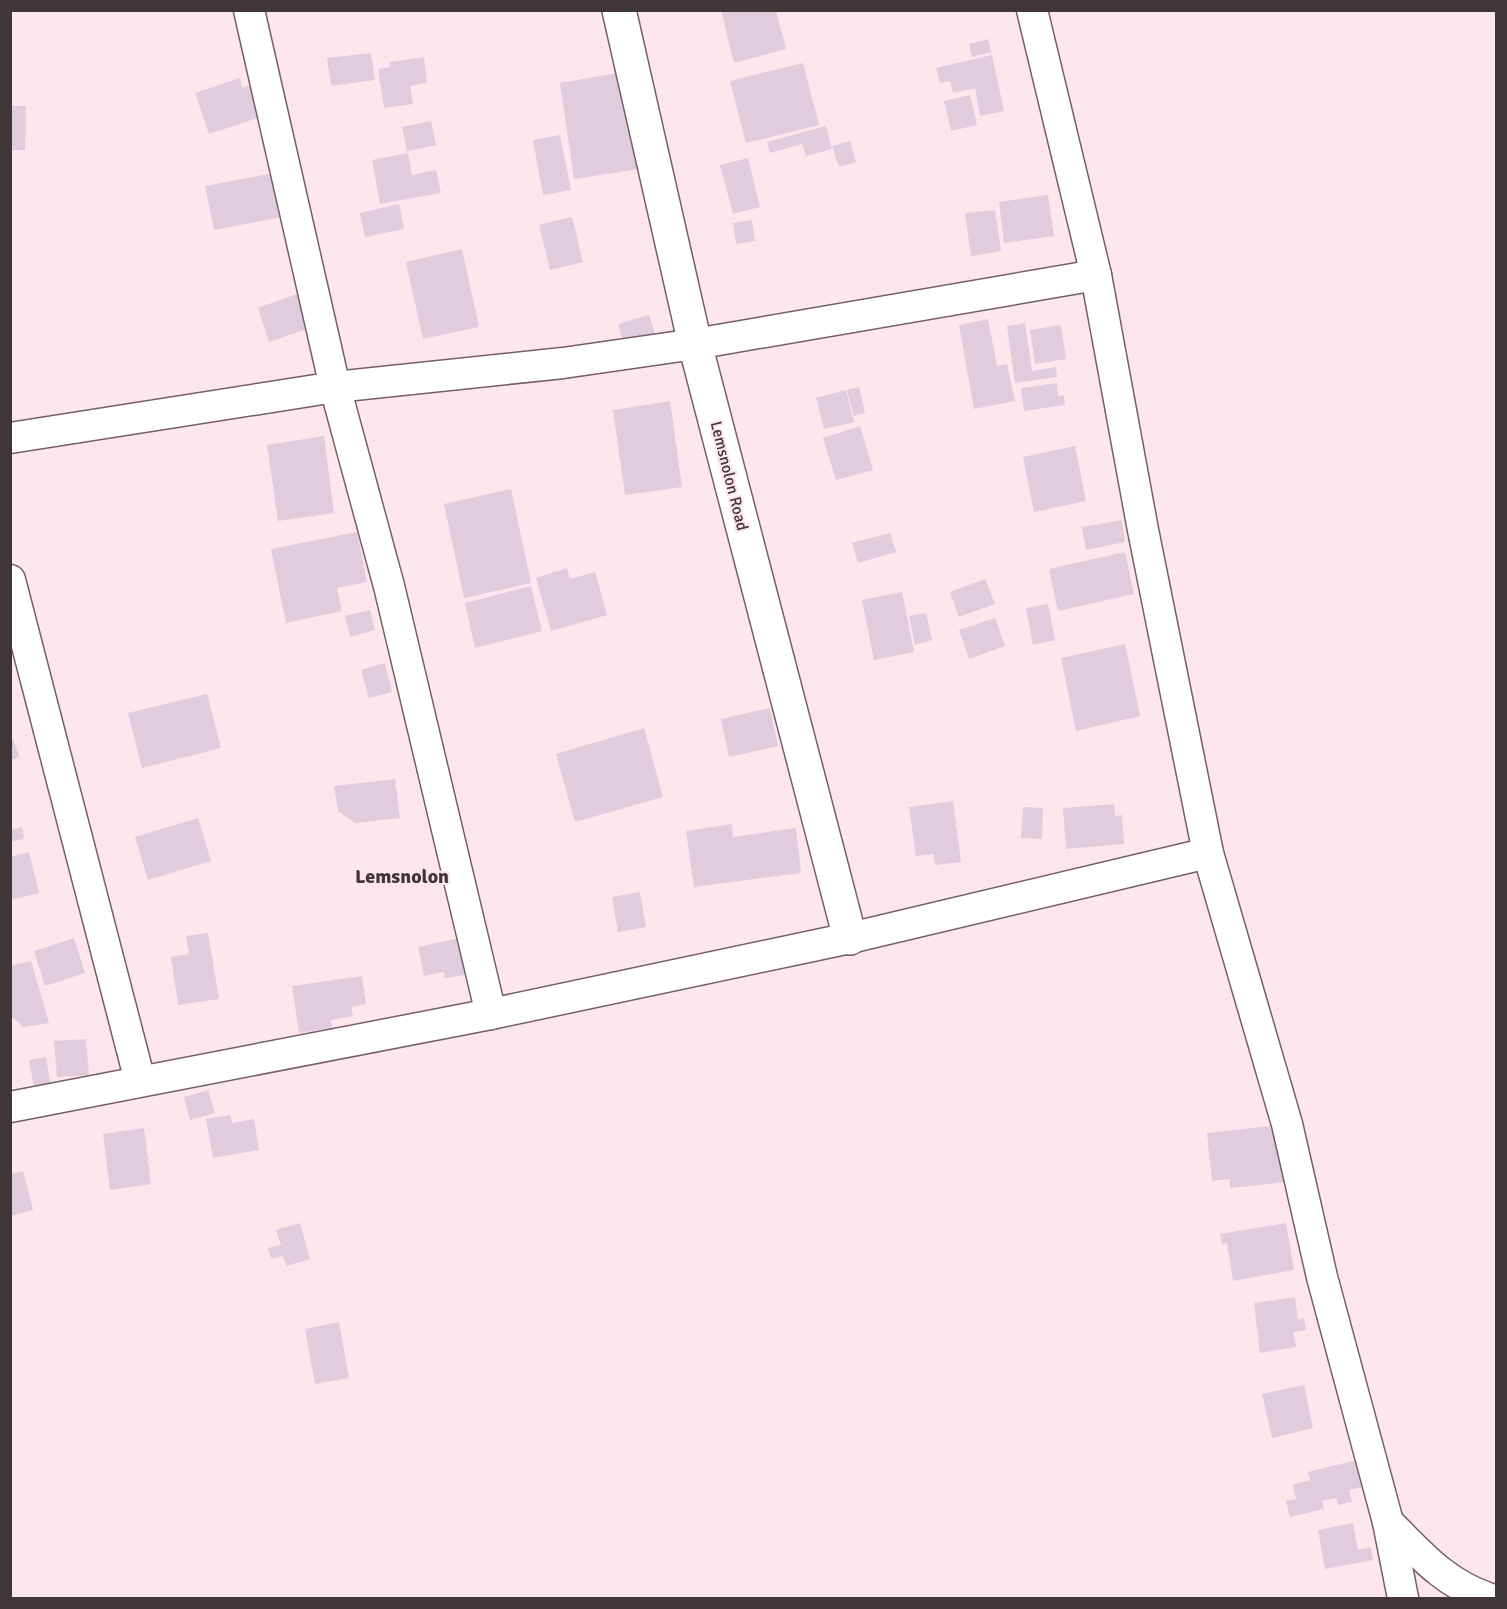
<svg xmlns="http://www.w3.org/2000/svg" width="1507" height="1609" font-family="Signika,sans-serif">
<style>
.building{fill:#e0ccdd}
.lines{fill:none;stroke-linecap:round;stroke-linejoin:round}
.minor-casing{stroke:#765f64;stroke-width:33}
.tertiary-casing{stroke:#765f64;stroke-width:36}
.minor{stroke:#fff;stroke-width:30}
.tertiary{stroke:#fff;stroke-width:33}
.labels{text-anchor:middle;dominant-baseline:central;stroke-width:4.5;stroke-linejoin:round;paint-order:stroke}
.street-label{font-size:16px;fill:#403537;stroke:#fde6ec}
.quarter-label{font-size:20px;font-weight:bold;fill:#403537;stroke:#fde6ec}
</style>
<rect width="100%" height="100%" fill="#fde6ec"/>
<g class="building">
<polygon points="721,10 776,10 786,49 734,63"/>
<polygon points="988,39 991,52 972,57 969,44"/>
<polygon points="371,53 375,80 331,86 327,58"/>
<polygon points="992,55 1004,111 980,116 975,88 953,93 950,81 940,83 936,68"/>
<polygon points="424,57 427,83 410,86 413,104 384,108 378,69 390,67 390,62"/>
<polygon points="803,63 819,125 746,143 730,81"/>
<polygon points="624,72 639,169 574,179 560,83"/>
<polygon points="240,78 242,88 257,83 267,115 209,134 195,93"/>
<polygon points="970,95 977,125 951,131 944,101"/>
<polygon points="10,106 26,106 25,150 10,150"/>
<polygon points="431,121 436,145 407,151 402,127"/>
<polygon points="826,126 832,149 806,156 802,144 770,153 767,142"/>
<polygon points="560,135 571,190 543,195 533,140"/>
<polygon points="850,141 856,162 839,167 832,146"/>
<polygon points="408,153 412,175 436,170 441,193 380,204 372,160"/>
<polygon points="748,158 760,207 733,214 720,165"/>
<polygon points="274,173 282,217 214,230 205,186"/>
<polygon points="1048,195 1054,236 1004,243 999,202"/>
<polygon points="399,204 404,229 365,237 360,213"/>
<polygon points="995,210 1001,251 971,256 965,213"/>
<polygon points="572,217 583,262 550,270 539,225"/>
<polygon points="752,220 755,241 736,244 733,223"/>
<polygon points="462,249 479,327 423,339 406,262"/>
<polygon points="305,291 316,326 269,342 258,308"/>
<polygon points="649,315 655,334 624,343 618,324"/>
<polygon points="988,319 997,366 1007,364 1015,401 974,409 959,325"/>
<polygon points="1025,323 1032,371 1056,367 1057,377 1015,383 1007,326"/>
<polygon points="1061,325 1066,359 1035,364 1030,330"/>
<polygon points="1057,383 1058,396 1064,395 1065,405 1024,411 1021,388"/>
<polygon points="859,387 865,413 854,416 847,390"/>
<polygon points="846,390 854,422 824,429 816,398"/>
<polygon points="670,401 682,487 625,495 613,410"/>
<polygon points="860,426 873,470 836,480 823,438"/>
<polygon points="324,436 334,513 278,521 267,445"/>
<polygon points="1075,446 1086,501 1034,512 1023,457"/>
<polygon points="511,489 531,583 464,598 444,504"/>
<polygon points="1122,520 1125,542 1086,550 1082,527"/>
<polygon points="357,532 367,582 337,588 342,611 286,623 271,549"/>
<polygon points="890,533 896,552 858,563 852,543"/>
<polygon points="1125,552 1134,594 1058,611 1049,569"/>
<polygon points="567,568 570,579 595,572 607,615 551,631 536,578"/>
<polygon points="985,579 995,604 959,617 950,592"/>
<polygon points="531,586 542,631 475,648 465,603"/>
<polygon points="902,592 914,652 874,660 862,600"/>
<polygon points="1048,604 1055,640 1033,645 1026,608"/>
<polygon points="370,610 375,630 350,637 345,616"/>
<polygon points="926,613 932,640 915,645 909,616"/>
<polygon points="995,618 1005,646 969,659 959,630"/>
<polygon points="1125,644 1140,716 1076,731 1061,658"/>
<polygon points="385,663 392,692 369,698 361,670"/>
<polygon points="207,694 221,748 142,768 128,713"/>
<polygon points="770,708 778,746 729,757 721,719"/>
<polygon points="644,728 663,797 575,822 556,754"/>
<polygon points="10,732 20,757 10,760"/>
<polygon points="395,779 400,818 355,823 338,811 334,786"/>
<polygon points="953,801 961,862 935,865 933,854 916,856 909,807"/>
<polygon points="1114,804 1115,816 1122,815 1124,844 1066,849 1063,808"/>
<polygon points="1023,807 1043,808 1042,839 1021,838"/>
<polygon points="198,818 211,861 148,880 135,837"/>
<polygon points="732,824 733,837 796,828 801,873 694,887 686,831"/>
<polygon points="22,827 24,839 10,842 10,830"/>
<polygon points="29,852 39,893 10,900 10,857"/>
<polygon points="640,892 646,927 618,932 612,897"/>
<polygon points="208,933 219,999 178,1005 171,957 189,954 186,936"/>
<polygon points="464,937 471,974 445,978 444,972 424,976 418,947"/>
<polygon points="74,938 85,973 45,986 34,951"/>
<polygon points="31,961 49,1023 24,1027 10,1016 10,966"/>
<polygon points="362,976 366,1004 351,1007 353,1016 331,1020 332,1028 299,1033 292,986"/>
<polygon points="86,1039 89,1075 57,1077 54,1041"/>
<polygon points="46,1057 51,1089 35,1092 29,1060"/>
<polygon points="208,1090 215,1113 190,1120 184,1097"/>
<polygon points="230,1115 232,1123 254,1119 259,1150 213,1158 206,1119"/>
<polygon points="1280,1125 1285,1182 1230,1188 1230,1179 1212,1181 1207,1133"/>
<polygon points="144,1128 151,1184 110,1190 103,1134"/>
<polygon points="23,1171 33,1210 11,1216 10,1174"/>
<polygon points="300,1223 310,1259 286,1266 283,1256 271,1259 268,1248 281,1245 276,1230"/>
<polygon points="1286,1223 1294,1270 1233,1281 1227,1243 1222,1244 1220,1234"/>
<polygon points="1295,1297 1298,1320 1304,1318 1306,1330 1293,1332 1296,1347 1260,1353 1254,1303"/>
<polygon points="339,1322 349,1378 315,1384 305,1329"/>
<polygon points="1304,1385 1313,1428 1272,1438 1262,1394"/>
<polygon points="1357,1460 1364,1487 1349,1490 1352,1502 1338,1505 1336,1498 1322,1501 1324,1509 1290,1517 1286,1501 1296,1499 1293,1485 1310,1480 1308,1472"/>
<polygon points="1353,1523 1358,1550 1371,1547 1373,1560 1325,1569 1318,1530"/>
</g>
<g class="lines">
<defs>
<g id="minor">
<polyline points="249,10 335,387 389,586 491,1014"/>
<polyline points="1032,10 1096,275 1143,530 1208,853 1287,1124 1322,1277 1388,1522 1403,1598"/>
<polyline points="10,438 335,387 563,363 695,344 1096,275"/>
<polyline points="10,580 140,1081"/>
<polyline points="10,1107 491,1014 850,938 1208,853"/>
<path d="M1388,1522C1420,1554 1444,1583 1488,1598"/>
</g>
<polyline id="tertiary" points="619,10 695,344 850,938"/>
</defs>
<use href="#minor" class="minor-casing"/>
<use href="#tertiary" class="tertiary-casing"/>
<use href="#minor" class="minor"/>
<use href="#tertiary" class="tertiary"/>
</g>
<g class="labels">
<g class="street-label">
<text transform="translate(729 476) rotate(76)">Lemsnolon Road</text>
</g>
<g class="quarter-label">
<text x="402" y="876">Lemsnolon</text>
</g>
</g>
<rect width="1507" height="1609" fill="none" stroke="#403537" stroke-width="24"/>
</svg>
